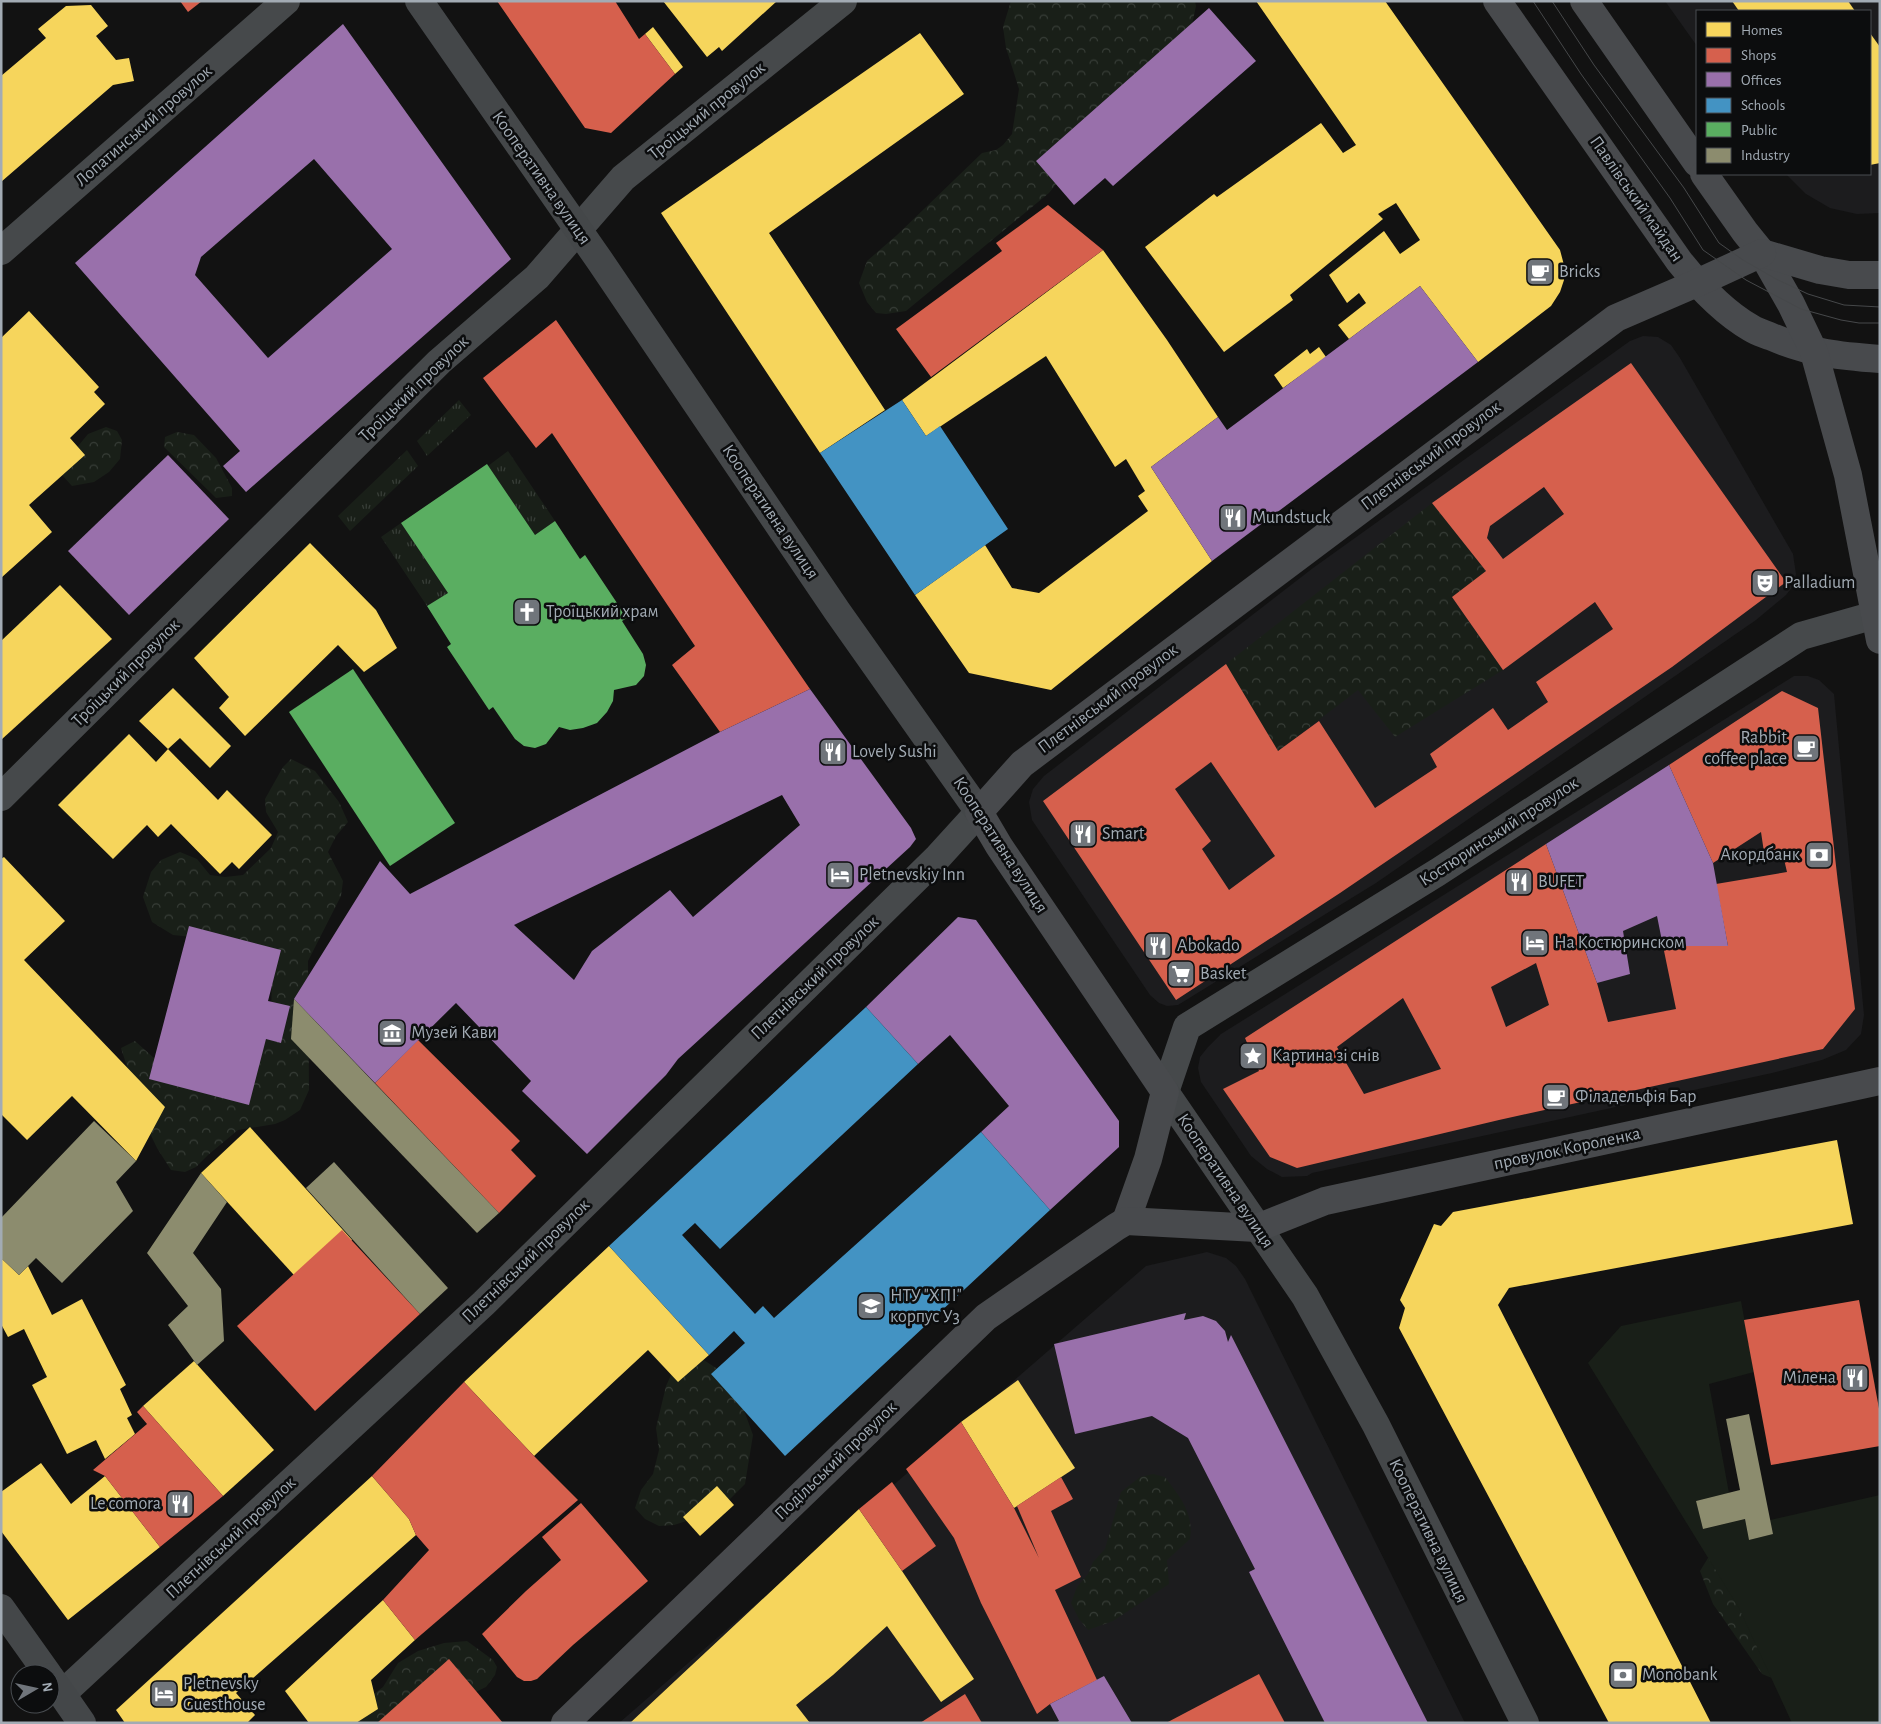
<svg xmlns="http://www.w3.org/2000/svg" width="1881" height="1724" font-family="'Alegreya Sans',sans-serif">
<style>
.built{fill:#1c1c1e}
.grass{fill:url(#grass-tufts)}
.forest{fill:url(#forest-crowns)}
.park{fill:#191f18}
.homes{fill:#f6d55c}
.shops{fill:#d6604d;fill-rule:evenodd}
.offices{fill:#9970ab;fill-rule:evenodd}
.schools{fill:#4393c3}
.public{fill:#5aae61}
.industry{fill:#8c8c6e}
.lines{fill:none;stroke-linecap:round;stroke-linejoin:round}
.street{stroke:#46494b;stroke-width:28}
.secondary{stroke:#444749;stroke-width:28}
.primary{stroke:#484a4d;stroke-width:28}
.tram{stroke:#46484a;stroke-width:1}
.labels{text-anchor:middle;dominant-baseline:central;stroke-width:5;stroke-linejoin:round;paint-order:stroke}
.street-label{font-size:18px;fill:#a2abb4;stroke:#0c0d0e}
.poi-label{font-size:18px;fill:#a2abb4;stroke:#0c0d0e;text-anchor:start}
</style>
<defs>
<pattern id="grass-tufts" width="24" height="20" patternUnits="userSpaceOnUse" patternTransform="scale(1.25)"><rect width="24" height="20" fill="#191f18"/><path d="M3 7l-1-3M5 7V3M7 7l1-3M15 17l-1-3M17 17v-4M19 17l1-3" fill="none" stroke="#373d37"/></pattern>
<pattern id="forest-crowns" width="20" height="18" patternUnits="userSpaceOnUse" patternTransform="scale(1.25)"><rect width="20" height="18" fill="#191f18"/><path d="M2 6a3 3 0 1 1 6 0M12 15a3 3 0 1 1 6 0" fill="none" stroke="#373d37"/></pattern>
</defs>
<rect width="100%" height="100%" fill="#121212"/>
<g class="built">
<polygon points="1665,1 1880,1 1880,213 1857,214 1830,208 1806,194 1786,174 1870,174 1870,11 1697,11 1697,46"/>
<polygon points="1643,336 1658,337 1671,345 1680,358 1793,554 1796,574 1793,586 1786,595 1756,620 1376,883 1178,1005 1167,1006 1159,1003 1150,995 1032,820 1029,802 1033,789 1044,776 1313,568 1630,341"/>
<polygon points="1794,676 1808,676 1819,680 1834,694 1864,1015 1861,1034 1846,1050 1822,1060 1772,1073 1312,1173 1307,1176 1282,1177 1267,1169 1251,1156 1201,1082 1198,1068 1200,1057 1208,1047 1221,1034"/>
<polygon points="1207,1252 1226,1258 1236,1266 1245,1279 1465,1723 619,1723 1146,1266"/>
</g>
<g class="grass">
<polygon points="459,400 471,415 427,456 417,441"/>
<polygon points="407,450 418,466 350,531 338,516"/>
<polygon points="508,451 555,521 535,535 488,466"/>
<polygon points="401,523 448,593 427,606 381,537"/>
</g>
<g class="forest">
<polygon points="1011,1 1195,1 1196,6 1190,34 1100,130 1049,193 906,311 886,314 876,313 867,302 859,283 867,261 897,235 982,153 996,150 1003,145 1012,134 1019,89 1006,48 1003,27"/>
<polygon points="106,427 117,431 122,440 120,459 109,472 94,482 72,486 62,475 70,456 88,434"/>
<polygon points="177,432 194,435 216,458 232,488 232,496 216,498 164,447 165,437"/>
<polygon points="1432,503 1486,571 1452,598 1503,670 1395,737 1358,690 1278,751 1226,664"/>
<polygon points="291,759 315,771 339,802 348,822 336,836 328,852 343,881 341,896 308,961 309,1090 300,1110 285,1120 275,1124 238,1130 208,1155 196,1167 185,1172 171,1170 157,1148 145,1123 121,1048 135,1041 164,1067 249,1076 271,1029 272,962 203,938 173,935 152,922 143,897 151,872 161,860 180,852 197,859 210,875 225,877 243,875 271,848 278,832 266,812 265,799 283,767"/>
<polygon points="693,1353 716,1368 734,1383 753,1435 745,1484 728,1501 696,1518 674,1525 659,1526 645,1519 635,1508 641,1490 653,1474 659,1450 656,1428 666,1386 678,1360"/>
<path d="M1153,1474L1165,1477C1180,1497 1194,1513 1190,1539L1167,1560L1169,1584L1113,1621L1088,1630L1079,1619L1071,1603L1077,1587L1088,1574L1093,1562L1105,1549L1121,1492L1140,1477Z"/>
<polygon points="1708,1558 1730,1562 1784,1683 1762,1674 1713,1604 1700,1571"/>
<polygon points="467,1641 493,1660 497,1667 495,1675 486,1687 411,1723 335,1723 383,1687 398,1663 418,1651 444,1643"/>
</g>
<polygon class="park" points="1741,1301 1754,1372 1709,1384 1729,1493 1696,1501 1703,1529 1745,1519 1749,1540 1773,1534 1770,1520 1880,1495 1880,1723 1792,1723 1739,1608 1588,1363 1621,1326"/>
<g class="homes">
<polygon points="663,1 777,1 722,51 719,47 707,57"/>
<polygon points="1256,1 1385,1 1560,250 1564,265 1564,280 1560,292 1551,306 1478,362 1420,286 1349,339 1338,325 1366,303 1359,293 1347,303 1329,275 1384,231 1400,254 1420,240 1396,203 1378,214 1383,219 1290,295 1293,300 1224,352 1145,247 1214,194 1217,197 1321,123 1343,153 1356,145"/>
<polygon points="1732,1 1848,1 1855,11 1739,11"/>
<polygon points="91,5 108,26 96,36 116,60 129,58 134,81 113,85 1,182 1,76 46,38 38,29 66,6"/>
<polygon points="653,27 683,67 675,74 645,34"/>
<polygon points="920,33 964,94 769,233 885,410 820,453 661,213"/>
<polygon points="1870,33 1880,47 1880,163 1870,165"/>
<polygon points="1103,250 1167,340 1218,417 1151,467 1212,561 1051,690 969,673 915,595 985,545 1012,588 1039,593 1148,511 1138,496 1145,491 1126,459 1115,467 1046,356 926,436 902,400"/>
<polygon points="29,311 99,387 94,392 105,404 70,438 85,455 29,505 52,532 1,578 1,338"/>
<polygon points="1319,347 1326,357 1283,388 1274,375 1307,349 1310,354"/>
<polygon points="310,543 376,610 397,648 364,672 338,645 245,736 219,708 229,697 194,658"/>
<polygon points="60,585 112,639 1,740 1,641"/>
<polygon points="173,688 231,746 210,768 180,738 168,749 139,721"/>
<polygon points="129,734 156,762 168,749 218,800 227,790 272,835 239,869 232,862 220,874 171,824 158,837 147,825 113,859 58,805"/>
<polygon points="4,857 65,921 24,960 165,1107 136,1161 72,1096 27,1140 1,1114 1,859"/>
<polygon points="250,1127 352,1240 303,1285 201,1173"/>
<polygon points="1837,1140 1853,1224 1509,1288 1498,1305 1711,1723 1609,1723 1399,1328 1405,1308 1400,1300 1434,1224 1441,1226 1453,1212"/>
<polygon points="609,1246 709,1355 678,1382 648,1350 534,1456 464,1382"/>
<polygon points="1,1258 19,1275 28,1266 52,1315 82,1299 126,1385 120,1389 132,1415 127,1418 135,1434 105,1459 96,1440 67,1454 32,1385 47,1377 24,1329 8,1337 1,1324"/>
<polygon points="194,1361 274,1450 223,1496 143,1406"/>
<polygon points="1018,1380 1075,1468 1014,1508 961,1422"/>
<polygon points="41,1463 71,1504 105,1476 160,1547 68,1620 1,1531 1,1492"/>
<polygon points="372,1476 409,1519 416,1535 236,1693 255,1715 247,1723 125,1723 116,1710"/>
<polygon points="717,1486 734,1505 700,1536 683,1517"/>
<polygon points="859,1509 902,1571 974,1679 941,1702 887,1626 833,1675 796,1705 810,1723 630,1723"/>
<polygon points="383,1600 415,1640 371,1680 378,1709 356,1723 309,1723 285,1691"/>
</g>
<g class="shops">
<polygon points="180,1 202,1 188,12"/>
<polygon points="497,1 615,1 639,39 645,34 675,74 611,133 585,128"/>
<polygon points="1048,205 1103,250 931,377 896,329 1002,251 996,243"/>
<polygon points="556,320 810,689 720,732 672,665 695,646 552,433 536,448 483,378"/>
<path d="M1631,363L1786,582L1672,667L1340,893L1176,1000L1043,801L1226,664L1278,751L1319,721L1375,808L1437,767L1430,754L1493,708L1508,730L1548,702L1536,682L1613,629L1595,602L1503,670L1452,597L1486,571L1432,503ZM1544,487L1564,514L1503,559L1487,538L1490,526ZM1211,762L1275,856L1229,890L1202,849L1211,841L1175,789Z"/>
<path d="M1782,691L1818,708L1838,883L1853,993L1855,1009L1823,1049L1499,1120L1297,1168L1270,1157L1223,1089L1259,1071L1245,1038L1546,844L1597,983L1608,1022L1676,1009L1663,946H1728L1716,884L1787,872L1783,855L1765,859L1761,832L1713,863L1669,765ZM1536,963L1549,1005L1506,1027L1491,987ZM1403,998L1441,1069L1364,1094L1337,1047Z"/>
<polygon points="418,1040 520,1141 511,1150 536,1176 499,1213 375,1083"/>
<polygon points="342,1230 420,1314 315,1411 237,1326"/>
<polygon points="1859,1300 1880,1414 1880,1446 1771,1465 1744,1320"/>
<polygon points="464,1382 534,1456 578,1500 415,1640 383,1600 429,1550 416,1535 409,1519 372,1476"/>
<polygon points="143,1406 223,1496 160,1547 105,1476 93,1470 147,1424 137,1412"/>
<polygon points="961,1422 1014,1508 1039,1558 1017,1506 1061,1477 1073,1499 1051,1511 1081,1577 1055,1590 1097,1680 1050,1704 1037,1714 981,1603 954,1538 906,1469"/>
<polygon points="892,1482 936,1546 902,1571 859,1509"/>
<polygon points="581,1503 648,1581 573,1645 537,1679 531,1681 524,1681 517,1677 482,1634 526,1591 561,1560 542,1537"/>
<polygon points="449,1659 503,1723 377,1723"/>
<polygon points="1259,1674 1285,1723 1166,1723"/>
<polygon points="965,1694 982,1723 920,1723"/>
</g>
<g class="offices">
<polygon points="1209,8 1256,61 1113,186 1105,178 1074,205 1036,161"/>
<path d="M343,24L511,259L246,492L223,466L240,451L75,263ZM314,159L392,249L268,358L195,275L201,257Z"/>
<polygon points="1420,286 1478,362 1212,561 1151,467 1218,417 1227,430"/>
<polygon points="168,455 229,519 129,615 68,551"/>
<path d="M810,689L911,828L916,839L910,847L678,1059L666,1075L587,1154L522,1091L531,1081L456,1003L375,1083L294,999L380,861L410,894L720,732ZM782,795L800,825L693,917L670,890L592,951L574,980L514,925Z"/>
<polygon points="1669,765 1713,863 1728,946 1663,946 1657,916 1623,931 1630,974 1597,983 1546,844"/>
<polygon points="958,917 976,920 1119,1121 1119,1147 1050,1210 981,1132 1009,1106 950,1035 918,1064 866,1007"/>
<polygon points="189,926 281,950 268,1001 290,1006 281,1043 266,1039 249,1105 149,1079"/>
<polygon points="1186,1313 1184,1320 1203,1316 1216,1321 1225,1331 1228,1342 1231,1335 1428,1723 1325,1723 1249,1572 1255,1569 1188,1438 1152,1416 1075,1434 1054,1344"/>
<polygon points="1104,1676 1132,1723 1056,1723 1059,1721 1050,1704"/>
</g>
<g class="schools">
<polygon points="902,400 926,436 940,426 1008,529 915,595 820,453"/>
<polygon points="866,1007 918,1064 720,1249 695,1223 682,1235 755,1314 763,1306 774,1318 981,1132 1050,1210 785,1456 711,1374 745,1343 734,1331 709,1355 609,1246"/>
</g>
<g class="public">
<polygon points="487,464 535,535 555,521 580,559 585,555 627,618 622,621 643,654 646,665 644,676 636,685 614,690 613,701 607,712 597,723 583,728 570,730 559,727 546,744 535,748 524,746 515,739 493,707 489,710 447,647 451,644 427,606 448,593 401,523"/>
<polygon points="353,669 455,823 390,866 289,712"/>
</g>
<g class="industry">
<polygon points="294,999 499,1213 477,1233 291,1039"/>
<polygon points="94,1121 136,1161 116,1182 133,1211 62,1283 36,1258 19,1275 1,1258 1,1218"/>
<polygon points="334,1162 448,1288 420,1314 306,1188"/>
<polygon points="201,1173 227,1202 193,1253 221,1289 224,1341 197,1365 168,1325 188,1306 147,1253"/>
<polygon points="1749,1414 1773,1534 1749,1540 1745,1519 1703,1529 1696,1501 1740,1490 1726,1419"/>
</g>
<g class="lines">
<g class="street">
<polyline points="1,251 286,1"/>
<polyline points="1,797 439,362 537,277 623,178 843,1"/>
<polyline points="1165,1092 1187,1027 1438,872 1801,636 1875,615"/>
<polyline points="62,1694 484,1303 938,857 979,812"/>
</g>
<g class="secondary">
<polyline points="419,1 600,261 837,611 979,812"/>
<polyline points="1165,1092 1305,1296 1376,1425 1525,1723"/>
<polyline points="1,1608 48,1674"/>
<polyline points="50,1677 82,1723"/>
</g>
<g class="primary">
<path d="M1497,1L1679,261C1699,286 1723,312 1751,328C1757,332 1765,334 1772,337C1809,353 1840,356 1880,359"/>
<polyline points="1584,1 1697,163"/>
<polyline points="1704,174 1745,232 1762,253 1791,304 1814,352 1848,475 1880,640"/>
<polyline points="1762,253 1820,270 1849,275 1880,275"/>
<polyline points="1126,1221 1148,1159 1165,1092 999,846 979,812 1022,764 1616,318 1697,283 1762,253"/>
<polyline points="565,1723 986,1317 1116,1227 1126,1221 1257,1228 1325,1201 1880,1081"/>
</g>
<g class="tram">
<polyline points="1533,1 1581,74 1670,198 1703,250 1746,280 1801,309 1841,320 1859,323 1880,323"/>
<polyline points="1552,1 1594,65 1684,188 1719,243 1743,260 1776,279 1808,294 1844,305 1880,307"/>
</g>
</g>
<defs>
<symbol id="cafe-square" viewBox="-11 -11 22 22"><rect x="-9" y="-9" width="18" height="18" rx="4" fill="#70757b" stroke="#0c0d0e"/><path d="M-5.5-4.5H6V0H3Q3 3.5 0 3.5H-2.5Q-5.5 3.5-5.5 0ZM3-3.2v2h1.7v-2ZM-6 4.5H4V6H-6Z" fill="#fff"/></symbol>
<symbol id="restaurant-square" viewBox="-11 -11 22 22"><rect x="-9" y="-9" width="18" height="18" rx="4" fill="#70757b" stroke="#0c0d0e"/><path d="M-5-6h1v4h1v-4h1v4h1v-4h1v5L-1.5 .5V6h-2V.5L-5-1ZM5-6V6H3V1.5H1.5Q1.5-4 5-6Z" fill="#fff"/></symbol>
<symbol id="theatre-square" viewBox="-11 -11 22 22"><rect x="-9" y="-9" width="18" height="18" rx="4" fill="#70757b" stroke="#0c0d0e"/><path d="M-5-5.5Q0-4 5-5.5V0Q5 5 0 6Q-5 5-5 0ZM-3.3-2.5H-1v1.5H-3.3ZM1-2.5H3.3v1.5H1ZM-2.8 1Q0 5.5 2.8 1Z" fill="#fff"/></symbol>
<symbol id="church-square" viewBox="-11 -11 22 22"><rect x="-9" y="-9" width="18" height="18" rx="4" fill="#70757b" stroke="#0c0d0e"/><path d="M-1.2-6h2.4v3.5h3.3v2.4h-3.3V6h-2.4V-.1h-3.3v-2.4h3.3Z" fill="#fff"/></symbol>
<symbol id="bank-square" viewBox="-11 -11 22 22"><rect x="-9" y="-9" width="18" height="18" rx="4" fill="#70757b" stroke="#0c0d0e"/><path d="M-6-4H6V4H-6ZM0-2.3a2.3 2.3 0 1 0 0 4.6a2.3 2.3 0 1 0 0-4.6Z" fill="#fff"/></symbol>
<symbol id="hotel-square" viewBox="-11 -11 22 22"><rect x="-9" y="-9" width="18" height="18" rx="4" fill="#70757b" stroke="#0c0d0e"/><path d="M-6-4.5h1.5V1H6V5H4.5V3h-9V5H-6ZM-4 0a1.8 1.8 0 1 1 3.6 0ZM.5 0V-2.5h3Q6-2.5 6 0Z" fill="#fff"/></symbol>
<symbol id="supermarket-square" viewBox="-11 -11 22 22"><rect x="-9" y="-9" width="18" height="18" rx="4" fill="#70757b" stroke="#0c0d0e"/><path d="M-6-5.5h2.5l.6 2H6L4.5 2H-2.5L-4.4-4H-6ZM-1.5 3.2a1.3 1.3 0 1 0 .1 0ZM3 3.2a1.3 1.3 0 1 0 .1 0Z" fill="#fff"/></symbol>
<symbol id="museum-square" viewBox="-11 -11 22 22"><rect x="-9" y="-9" width="18" height="18" rx="4" fill="#70757b" stroke="#0c0d0e"/><path d="M0-6L6-3V-2H-6V-3ZM-5-1h2V3h-2ZM-1-1h2V3h-2ZM3-1h2V3H3ZM-6 4H6V6H-6Z" fill="#fff"/></symbol>
<symbol id="sight-square" viewBox="-11 -11 22 22"><rect x="-9" y="-9" width="18" height="18" rx="4" fill="#70757b" stroke="#0c0d0e"/><path d="M0-6L1.8-2.2L6-1.7L2.9 1.2L3.7 5.4L0 3.3L-3.7 5.4L-2.9 1.2L-6-1.7L-1.8-2.2Z" fill="#fff"/></symbol>
<symbol id="university-square" viewBox="-11 -11 22 22"><rect x="-9" y="-9" width="18" height="18" rx="4" fill="#70757b" stroke="#0c0d0e"/><path d="M0-5L7-2L0 1L-7-2ZM-4 1L0 2.5L4 1V4Q0 6-4 4Z" fill="#fff"/></symbol>
</defs>
<g fill-rule="evenodd">
<use href="#cafe-square" x="1524" y="256" width="32" height="32"/>
<use href="#restaurant-square" x="1217" y="502" width="32" height="32"/>
<use href="#theatre-square" x="1749" y="567" width="32" height="32"/>
<use href="#church-square" x="511" y="596" width="32" height="32"/>
<use href="#cafe-square" x="1790" y="732" width="32" height="32"/>
<use href="#restaurant-square" x="817" y="736" width="32" height="32"/>
<use href="#restaurant-square" x="1067" y="818" width="32" height="32"/>
<use href="#bank-square" x="1803" y="839" width="32" height="32"/>
<use href="#hotel-square" x="824" y="859" width="32" height="32"/>
<use href="#restaurant-square" x="1503" y="866" width="32" height="32"/>
<use href="#hotel-square" x="1519" y="927" width="32" height="32"/>
<use href="#restaurant-square" x="1142" y="930" width="32" height="32"/>
<use href="#supermarket-square" x="1165" y="958" width="32" height="32"/>
<use href="#museum-square" x="376" y="1017" width="32" height="32"/>
<use href="#sight-square" x="1237" y="1040" width="32" height="32"/>
<use href="#cafe-square" x="1540" y="1081" width="32" height="32"/>
<use href="#university-square" x="855" y="1290" width="32" height="32"/>
<use href="#restaurant-square" x="1839" y="1362" width="32" height="32"/>
<use href="#restaurant-square" x="164" y="1488" width="32" height="32"/>
<use href="#bank-square" x="1607" y="1659" width="32" height="32"/>
<use href="#hotel-square" x="148" y="1678" width="32" height="32"/>
</g>
<g class="labels">
<g class="street-label">
<text transform="translate(707 111) rotate(-39)">Троїцький провулок</text>
<text transform="translate(144 126) rotate(-41)">Лопатинський провулок</text>
<text transform="translate(541 178) rotate(55)">Кооперативна вулиця</text>
<text transform="translate(1636 199) rotate(55)">Павлівський майдан</text>
<text transform="translate(414 389) rotate(-44)">Троїцький провулок</text>
<text transform="translate(1431 456) rotate(-37)">Плетнівський провулок</text>
<text transform="translate(770 512) rotate(56)">Кооперативна вулиця</text>
<text transform="translate(126 673) rotate(-45)">Троїцький провулок</text>
<text transform="translate(1108 699) rotate(-37)">Плетнівський провулок</text>
<text transform="translate(1499 832) rotate(-33)">Костюринський провулок</text>
<text transform="translate(1000 845) rotate(57)">Кооперативна вулиця</text>
<text transform="translate(815 978) rotate(-44)">Плетнівський провулок</text>
<text transform="translate(1567 1149) rotate(-12)">провулок Короленка</text>
<text transform="translate(1225 1181) rotate(56)">Кооперативна вулиця</text>
<text transform="translate(526 1261) rotate(-44)">Плетнівський провулок</text>
<text transform="translate(836 1461) rotate(-44)">Подільський провулок</text>
<text transform="translate(1428 1531) rotate(64)">Кооперативна вулиця</text>
<text transform="translate(231 1538) rotate(-43)">Плетнівський провулок</text>
</g>
<g class="poi-label">
<text x="1559" y="272">Bricks</text>
<text x="1252" y="518">Mundstuck</text>
<text x="1784" y="583">Palladium</text>
<text x="546" y="612">Троїцький храм</text>
<text x="1787" y="738" text-anchor="end">Rabbit<tspan x="1787" dy="21">coffee place</tspan></text>
<text x="852" y="752">Lovely Sushi</text>
<text x="1102" y="834">Smart</text>
<text x="1800" y="855" text-anchor="end">Акордбанк</text>
<text x="859" y="875">Pletnevskiy Inn</text>
<text x="1538" y="882">BUFET</text>
<text x="1554" y="943">На Костюринском</text>
<text x="1177" y="946">Abokado</text>
<text x="1200" y="974">Basket</text>
<text x="411" y="1033">Музей Кави</text>
<text x="1272" y="1056">Картина зі снів</text>
<text x="1575" y="1097">Філадельфія Бар</text>
<text x="890" y="1296">НТУ "ХПІ"<tspan x="890" dy="21">корпус У3</tspan></text>
<text x="1836" y="1378" text-anchor="end">Мілена</text>
<text x="161" y="1504" text-anchor="end">Le comora</text>
<text x="1642" y="1675">Monobank</text>
<text x="183" y="1684">Pletnevsky<tspan x="183" dy="21">Guesthouse</tspan></text>
</g>
</g>
<rect width="1881" height="1724" fill="none" stroke="#a2abb4" stroke-width="5"/>
<rect x="1696" y="10" width="175" height="165" fill="#0c0d0e" stroke="#484c50"/>
<rect x="1706" y="22" width="25" height="15" fill="#f6d55c" stroke="#484c50"/>
<text x="1741" y="35" font-size="15" fill="#a2abb4">Homes</text>
<rect x="1706" y="48" width="25" height="15" fill="#d6604d" stroke="#484c50"/>
<text x="1741" y="60" font-size="15" fill="#a2abb4">Shops</text>
<rect x="1706" y="72" width="25" height="15" fill="#9970ab" stroke="#484c50"/>
<text x="1741" y="85" font-size="15" fill="#a2abb4">Offices</text>
<rect x="1706" y="98" width="25" height="15" fill="#4393c3" stroke="#484c50"/>
<text x="1741" y="110" font-size="15" fill="#a2abb4">Schools</text>
<rect x="1706" y="122" width="25" height="15" fill="#5aae61" stroke="#484c50"/>
<text x="1741" y="135" font-size="15" fill="#a2abb4">Public</text>
<rect x="1706" y="148" width="25" height="15" fill="#8c8c6e" stroke="#484c50"/>
<text x="1741" y="160" font-size="15" fill="#a2abb4">Industry</text>
<g transform="translate(35 1689) rotate(81)"><circle r="24" fill="#0c0d0e" stroke="#484c50"/>
<path d="M0-4L9 19L0 12L-9 19Z" fill="#70757b"/>
<text y="-8" font-size="14" font-weight="bold" text-anchor="middle" fill="#a2abb4">N</text>
</g>
</svg>
